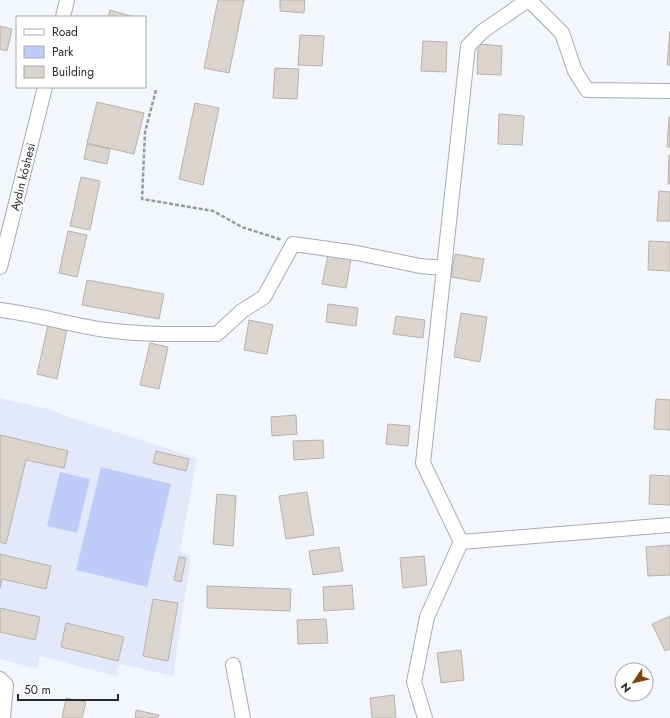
<svg xmlns="http://www.w3.org/2000/svg" width="670" height="718" font-family="Jost,sans-serif">
<style>
.built{fill:#e3e9fa}
.green{fill:#beccf9}
.building{fill:#dbd4cc;stroke:#b9b2aa}
.lines{fill:none;stroke-linecap:round;stroke-linejoin:round}
.minor-casing{stroke:#a8abb5;stroke-width:16}
.path{stroke:#98999f;stroke-width:2.5;stroke-dasharray:4 2;stroke-linecap:butt}
.minor{stroke:#fff;stroke-width:14}
.labels{text-anchor:middle;dominant-baseline:central;stroke-width:3.5;stroke-linejoin:round;paint-order:stroke}
.street-label{font-size:12px;fill:#292a2d;stroke:#fff}
</style>
<rect width="100%" height="100%" fill="#f4f6fe"/>
<polygon class="built" points="0,398 53,410 63,415 197,458 180,552 191,556 173,676 120,664 116,676 40,656 37,669 0,659"/>
<g class="green">
<polygon points="101,467 171,484 147,587 76,570"/>
<polygon points="60,472 90,479 77,533 47,526"/>
</g>
<g class="building">
<polygon points="218,0 244,0 229,73 204,68"/>
<polygon points="280,0 305,0 304,13 280,11"/>
<polygon points="110,10 134,17 108,17"/>
<polygon points="0,26 12,29 7,51 0,49"/>
<polygon points="670,31 670,65 667,65"/>
<polygon points="300,35 324,36 322,66 298,65"/>
<polygon points="423,41 447,42 446,72 421,71"/>
<polygon points="478,44 502,46 501,75 477,74"/>
<polygon points="275,68 299,69 297,99 273,98"/>
<polygon points="97,102 144,113 134,154 87,143"/>
<polygon points="195,103 219,108 203,185 179,179"/>
<polygon points="499,114 524,116 522,145 498,144"/>
<polygon points="669,117 670,117 670,147 667,147"/>
<polygon points="87,144 110,149 107,164 84,159"/>
<polygon points="669,155 670,155 670,184 668,184"/>
<polygon points="81,177 100,181 90,230 70,226"/>
<polygon points="659,191 670,192 670,221 657,221"/>
<polygon points="68,231 87,235 77,277 59,273"/>
<polygon points="649,241 670,242 670,271 648,270"/>
<polygon points="455,254 484,259 480,282 451,277"/>
<polygon points="328,255 351,259 346,288 322,284"/>
<polygon points="87,280 164,294 159,319 82,305"/>
<polygon points="328,304 358,308 356,326 326,322"/>
<polygon points="461,313 487,317 480,362 454,357"/>
<polygon points="396,316 425,320 423,338 393,334"/>
<polygon points="249,320 273,325 267,354 244,350"/>
<polygon points="48,325 67,329 57,379 37,374"/>
<polygon points="150,343 168,347 159,389 140,385"/>
<polygon points="656,399 670,400 670,430 654,429"/>
<polygon points="296,415 297,434 272,436 271,417"/>
<polygon points="388,424 410,426 408,446 386,444"/>
<polygon points="0,435 68,451 64,468 26,460 6,544 0,542"/>
<polygon points="323,440 324,458 294,460 293,441"/>
<polygon points="156,451 189,459 186,471 153,463"/>
<polygon points="650,475 670,476 670,505 649,504"/>
<polygon points="307,492 314,535 286,539 279,496"/>
<polygon points="217,494 236,496 233,546 213,544"/>
<polygon points="670,545 670,575 648,576 646,547"/>
<polygon points="339,547 343,571 313,575 309,551"/>
<polygon points="0,554 51,566 46,589 2,579 0,588"/>
<polygon points="424,556 427,585 403,588 400,558"/>
<polygon points="179,557 186,558 181,582 174,580"/>
<polygon points="352,585 354,609 324,611 323,587"/>
<polygon points="207,586 291,589 290,611 207,608"/>
<polygon points="153,599 178,603 168,661 143,656"/>
<polygon points="0,608 40,617 35,640 0,632"/>
<polygon points="670,616 670,649 665,651 652,624"/>
<polygon points="326,619 328,643 298,644 297,620"/>
<polygon points="66,623 124,637 118,661 61,647"/>
<polygon points="461,650 464,680 441,683 437,653"/>
<polygon points="394,695 396,718 372,718 370,698"/>
<polygon points="66,698 86,702 82,718 62,718"/>
<polygon points="136,710 159,715 158,718 135,718"/>
</g>
<g class="lines">
<defs>
<g id="minor">
<polyline points="529,0 562,33 575,71 587,90 670,91"/>
<polyline points="63,17 67,0"/>
<polyline points="0,267 45,87"/>
<path d="M0,310C36,314 70,325 106,330C143,335 180,334 217,334L242,311L264,297L293,244L357,253L420,266L444,268"/>
<polyline points="461,542 670,525"/>
<polyline points="233,665 243,718"/>
<polyline points="0,679 6,685 3,718"/>
<polyline points="425,718 414,682 427,617 461,542 423,463 468,46 483,31 528,0"/>
</g>
</defs>
<use href="#minor" class="minor-casing"/>
<polyline class="path" points="156,90 145,132 142,199 213,211 242,227 282,240"/>
<use href="#minor" class="minor"/>
</g>
<g class="labels">
<g class="street-label">
<text transform="translate(23 177) rotate(-76)">Aydın kóshesi</text>
</g>
</g>
<rect x="16" y="16" width="130" height="72" fill="#ffffff" stroke="#a9aaab"/>
<rect x="24" y="29" width="20" height="6" fill="#ffffff" stroke="#a9aaab"/>
<text x="52" y="36" font-size="12" fill="#292a2d">Road</text>
<rect x="24" y="46" width="20" height="12" fill="#beccf9" stroke="#a9aaab"/>
<text x="52" y="56" font-size="12" fill="#292a2d">Park</text>
<rect x="24" y="66" width="20" height="12" fill="#dbd4cc" stroke="#a9aaab"/>
<text x="52" y="76" font-size="12" fill="#292a2d">Building</text>
<g transform="translate(634 682) rotate(235)"><circle r="19" fill="#ffffff" stroke="#a9aaab"/>
<path d="M0-3L7 15L0 10L-7 15Z" fill="#824307"/>
<text y="-6" font-size="11" font-weight="bold" text-anchor="middle" fill="#292a2d">N</text>
</g>
<path d="M18 694v6h100v-6" fill="none" stroke="#292a2d" stroke-width="2"/>
<text x="24" y="694" font-size="12" fill="#292a2d" stroke="#ffffff" stroke-width="3" paint-order="stroke">50 m</text>
</svg>
